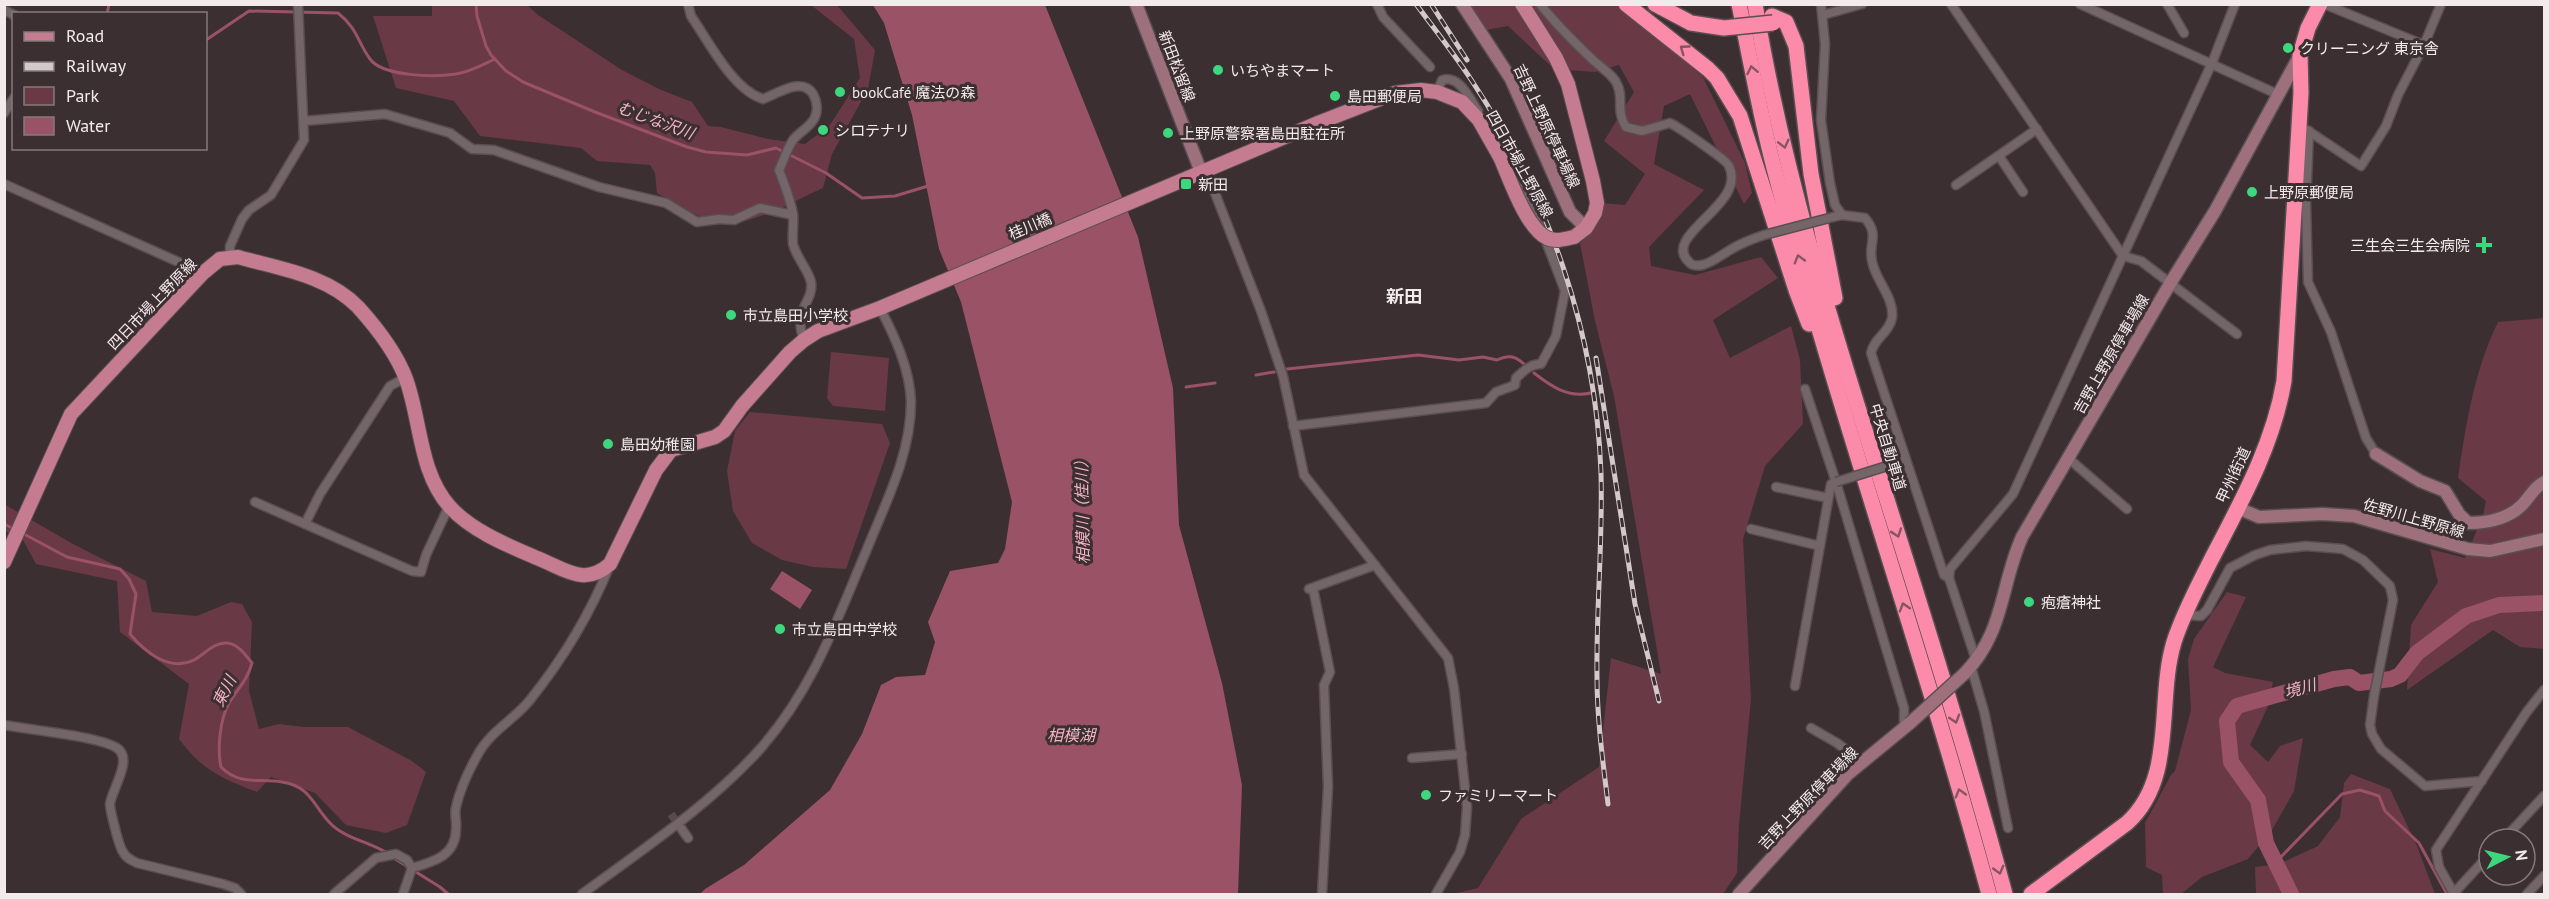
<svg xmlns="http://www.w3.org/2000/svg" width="2549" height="899" font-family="'PT Sans','Noto Sans JP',sans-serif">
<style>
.green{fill:#693946}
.water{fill:#9a5266}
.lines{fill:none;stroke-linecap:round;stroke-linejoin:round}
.stream{stroke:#9a5266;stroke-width:3}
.river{stroke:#9a5266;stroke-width:16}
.street-tunnel{stroke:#574b4e;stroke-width:8;stroke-dasharray:8 4;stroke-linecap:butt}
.street-casing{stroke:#594e51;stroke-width:11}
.secondary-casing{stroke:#594e51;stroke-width:15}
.primary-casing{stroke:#594e51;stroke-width:16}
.highway-casing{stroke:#594e51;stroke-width:18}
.street{stroke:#746568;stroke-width:8}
.secondary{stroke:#9d707c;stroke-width:12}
.primary{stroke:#c67c90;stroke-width:14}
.highway{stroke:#fc8baa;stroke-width:15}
.rail-casing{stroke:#d3c9cb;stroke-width:5}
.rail{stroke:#3c2f32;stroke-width:3;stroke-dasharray:9;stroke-linecap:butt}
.street-bridge-casing{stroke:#594e51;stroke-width:11;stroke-linecap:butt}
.secondary-bridge-casing{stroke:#594e51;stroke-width:15;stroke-linecap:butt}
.primary-bridge-casing{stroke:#594e51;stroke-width:16;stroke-linecap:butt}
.highway-bridge-casing{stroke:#594e51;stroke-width:18;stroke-linecap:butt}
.street-bridge{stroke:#746568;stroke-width:8}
.secondary-bridge{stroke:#9d707c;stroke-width:12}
.primary-bridge{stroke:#c67c90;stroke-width:14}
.highway-bridge{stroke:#fc8baa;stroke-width:15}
.oneway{stroke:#895462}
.poi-dot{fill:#3dd77e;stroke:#3c2f32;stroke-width:2}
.labels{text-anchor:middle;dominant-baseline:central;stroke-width:6;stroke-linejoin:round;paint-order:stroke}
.poi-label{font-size:15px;fill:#f3eaec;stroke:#3c2f32;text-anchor:start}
.street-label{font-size:15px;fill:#f3eaec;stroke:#3c2f32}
.water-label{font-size:16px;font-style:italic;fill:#f4b4c4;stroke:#3c2f32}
.quarter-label{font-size:18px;font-weight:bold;fill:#f3eaec;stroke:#3c2f32}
</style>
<rect width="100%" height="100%" fill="#3c2f32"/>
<g class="green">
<path d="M432,5H527L538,15L622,70L659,89L692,102L708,126L721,127L768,139L805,144L830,125L860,78L854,39L811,5H837L875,50L868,89L832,154L823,188C798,199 754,224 728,223C703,222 678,205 657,193L655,173L650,165L597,161L581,148L480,136L454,101L396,88L373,16H432Z"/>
<polygon points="1462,5 1621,5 1703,77 1745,163 1752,193 1744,204 1690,94 1664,106 1654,164 1704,190 1649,247 1651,266 1695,275 1761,257 1778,278 1713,320 1730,358 1791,326 1800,360 1803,424 1765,466 1743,539 1751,699 1739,825 1737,873 1723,894 1453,894 1478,888 1521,819 1599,767 1611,658 1661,674 1614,396 1595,321 1580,243 1594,229 1602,203 1625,205 1645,174 1604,141 1634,92 1619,65 1595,72 1554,69 1508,26 1480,31"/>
<path d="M2544,318V649L2520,647L2493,630L2407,690L2411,625L2438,582L2430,549L2465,558L2483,516L2486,501L2458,478C2466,424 2474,371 2498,322Z"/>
<polygon points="831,352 889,358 885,411 833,406 827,398"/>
<polygon points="750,412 882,424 890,443 846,569 813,567 782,560 752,543 733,511 727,471 735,431"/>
<path d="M4,504L73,544L146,581L152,612L197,616L231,602L242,604L252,622L249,691L259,729L279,724L304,727H348L412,761L426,772L407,825L386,833L346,825L315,793L271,777L257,792C221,778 203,771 179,739L189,684L120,632L117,581L36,564L23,540L5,531Z"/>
<polygon points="2227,592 2246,597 2213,667 2225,673 2273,682 2268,706 2250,745 2268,762 2280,746 2303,738 2294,791 2272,830 2248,859 2202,877 2181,894 2163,894 2162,875 2146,867 2145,823 2171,775 2175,771 2191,710 2188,659 2194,639"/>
<polygon points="2351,774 2390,789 2417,846 2435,894 2256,894 2255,867 2279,864 2318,846 2340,817 2344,783"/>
</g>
<g class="water">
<polygon points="873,5 1045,5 1138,237 1173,388 1179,525 1222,683 1242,785 1238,894 700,894 705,889 744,865 830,790 862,734 881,685 896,677 925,675 935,642 928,622 950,571 998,563 1005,549 1012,502 961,302 939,249 912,115 884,23"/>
<polygon points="782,571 812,590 800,609 770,589"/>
</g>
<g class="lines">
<g class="stream">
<polyline points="476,4 477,16 486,46 491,55 506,71 523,82 595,112 687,147 706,152 747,155 776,148 826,173 862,198 895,196 928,186"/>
<polyline points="107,14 109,4"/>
<path d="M206,40L249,11L338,13C358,29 357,41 370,59C383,77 435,77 456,74C470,72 482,65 495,59"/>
<path d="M1287,369L1418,355L1459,360L1483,357L1497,360C1508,355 1514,355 1524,364"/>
<path d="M1534,373C1552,387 1568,398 1591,393"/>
<polyline points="1256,375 1274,372"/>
<polyline points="1186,387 1215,383"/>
<polyline points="4,524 14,529"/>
<path d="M22,533L67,557L120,569L129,579L136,594L130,634C145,652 169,672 194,660C205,654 214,642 227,643C238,644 245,654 252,663C247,681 238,688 229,703C220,719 217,749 221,767C240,786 259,778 282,782C310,786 313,805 329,822C343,838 370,842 387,853"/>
<polyline points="392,857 440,887 448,894"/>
<polyline points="2277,861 2342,794 2360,790 2379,796 2385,811 2419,843 2447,894"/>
</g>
<polyline class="river" points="2291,894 2266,843 2258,800 2231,762 2227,721 2237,706 2334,679 2350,677 2359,683 2391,679 2400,675 2417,653 2466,616 2499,605 2544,603"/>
<polyline class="street-tunnel" points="671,814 681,828"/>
<defs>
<g id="street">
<path d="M688,4L691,16C709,42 733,90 763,99C777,94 802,76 813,94C817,101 818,110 815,117C812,126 799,132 793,140C787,149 784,160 779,170C784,184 791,200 793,215C794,224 792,234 793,244C796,257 809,271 811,282C814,303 792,308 804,340"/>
<polyline points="1377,4 1383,17 1430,67"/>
<path d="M1540,4C1556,24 1574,42 1592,59C1600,67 1611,73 1616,82C1625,97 1615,110 1626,127L1642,131L1670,123C1678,127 1727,160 1729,166C1748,205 1660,235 1689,262C1692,266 1697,266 1702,265C1712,263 1721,255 1730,250C1741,243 1752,239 1764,235"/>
<polyline points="1821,4 1825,44 1821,120 1830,183 1835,205 1842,215"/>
<polyline points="1951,4 2123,256 2141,261 2237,334"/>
<polyline points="2080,4 2277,94"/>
<polyline points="2167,4 2184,33"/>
<polyline points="2324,4 2424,45"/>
<polyline points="4,10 14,15"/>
<polyline points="1823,15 1862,4"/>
<path d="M1437,92L1442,80C1460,75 1469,98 1478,111"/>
<polyline points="4,113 14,98"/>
<polyline points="304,121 385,114 450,133 472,149 494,150 599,187 666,203 697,222 719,219 734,220 760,208 793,215"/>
<polyline points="2307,130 2361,166 2386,126 2398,95 2424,45 2441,4"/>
<polyline points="2309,131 2306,204 2308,282 2331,332 2366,438 2376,454"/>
<polyline points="1999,156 2023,192"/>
<polyline points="1508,161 1539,225"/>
<polyline points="1206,170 1261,311 1283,376 1304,475 1448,658 1454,688 1467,807 1465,835 1460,852 1436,894"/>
<polyline points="4,184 203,273"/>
<polyline points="1956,185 2037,129"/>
<path d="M1833,217L1842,215L1865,218C1880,236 1868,242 1872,261C1875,280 1895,298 1892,318C1889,333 1874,338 1871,353L1944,575L1949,578L1950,569L2013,494L2212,63L2235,4"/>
<polyline points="230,257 230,246 242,219 249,210 271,195 304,140 298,4"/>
<polyline points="1805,389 1836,482 1904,708 1904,727"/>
<path d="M1293,426L1486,403L1496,392L1515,385L1516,378C1524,371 1530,364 1541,364L1556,336L1565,291L1544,236"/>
<polyline points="2068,458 2127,509"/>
<polyline points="1776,487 1828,498"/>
<polyline points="255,502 412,571 421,572 426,555 449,506"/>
<polyline points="305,524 320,494 390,386 405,378"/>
<polyline points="1751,529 1820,546"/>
<polyline points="1949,578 1976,660"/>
<polyline points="1313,588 1330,672 1324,685 1328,787 1322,894"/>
<polyline points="1309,589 1375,565"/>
<polyline points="2184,615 2201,616 2207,610 2230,568 2255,555 2270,550 2306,546 2343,549 2363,560 2390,586 2393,600 2374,696 2370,725 2372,734 2381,749 2425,786 2482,781"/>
<polyline points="1971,667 1984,711 2008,828"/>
<polyline points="1795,686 1831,484 1836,482"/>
<path d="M4,725C30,730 98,736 117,748C134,759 111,791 110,804C110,810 119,847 123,852C126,858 131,860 137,863L223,884L235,888L241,894"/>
<polyline points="1811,728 1837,743 1862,762"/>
<polyline points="1412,758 1462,754"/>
<polyline points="681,828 688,838"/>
<polyline points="2504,839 2544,796"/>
<path d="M412,868C433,862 456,856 456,829C457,822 454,814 456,807C460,789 468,772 477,756C489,732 514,720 530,700C562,660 591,612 610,565"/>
<polyline points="2454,893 2489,855"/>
<polyline points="334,894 376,858 396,854 407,860 412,868"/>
<polyline points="403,894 412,868"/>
<path d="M582,894C643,849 710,805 761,748C814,687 836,622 867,549C886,502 911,454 911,402C910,369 895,337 880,308"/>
<polyline points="2454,894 2439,867 2436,850 2526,713 2544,690"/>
<polyline points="2527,894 2544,876"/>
</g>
<g id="secondary">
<polyline points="1136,4 1201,172"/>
<polyline points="1462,4 1511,79 1570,212 1586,228"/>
<path d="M2376,454L2420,481L2445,491L2459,514L2468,523C2486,523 2508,519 2522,505C2530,497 2534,487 2544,482"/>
<polyline points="2238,508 2259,517 2322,514 2354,516 2468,549 2490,551 2544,539"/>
<path d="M1964,674C2005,632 2000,586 2022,537L2171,282L2215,211L2300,55"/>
<polyline points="1739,894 1848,774 1910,723"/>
</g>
<g id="primary">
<polyline points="1522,4 1556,58 1568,84 1593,181 1597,203 1595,213 1586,228 1574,237"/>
<path d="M4,562L71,414L203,273L220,259L238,257C280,269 327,275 358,307C377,328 396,352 406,379C421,420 419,473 450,507C474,533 512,547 544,561C569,572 586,585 610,564L656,470L671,450L715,437L724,431L742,406L790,352L804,340L818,331L880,308L1318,123L1395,93L1421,90L1437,92L1462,102L1479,120L1500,157"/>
</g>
<g id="highway">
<polyline points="1626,4 1708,69 1717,78 1740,116 1796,290 1809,324"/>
<polyline points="1655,4 1691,23"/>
<path d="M1739,4C1750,59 1760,114 1774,168C1838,412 1923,651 1989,894"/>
<path d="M1755,4C1786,193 1849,378 1906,560C1941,671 1975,782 2005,894"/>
<polyline points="1772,16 1786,22 1796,46 1811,174 1835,298"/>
<path d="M2031,894L2127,823C2177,778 2156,701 2174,642C2183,614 2197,588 2210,562C2240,504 2273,446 2284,381L2301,93L2300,55L2308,28L2320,4"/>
</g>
</defs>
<use href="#street" class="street-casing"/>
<use href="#secondary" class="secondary-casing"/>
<use href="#primary" class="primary-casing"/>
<use href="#highway" class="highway-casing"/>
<use href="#street" class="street"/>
<use href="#secondary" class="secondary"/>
<use href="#primary" class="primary"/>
<use href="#highway" class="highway"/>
<defs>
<g id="rail">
<path d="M1416,4C1435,30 1455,55 1472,81C1549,197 1596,334 1601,473C1603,541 1596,609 1597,677C1597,720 1603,762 1608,804"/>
<polyline points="1431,4 1467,60"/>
<polyline points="1596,358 1635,604 1659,701"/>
</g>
</defs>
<use href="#rail" class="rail-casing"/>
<use href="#rail" class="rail"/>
<defs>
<g id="street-bridge">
<polyline points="1764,235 1833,217"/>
<polyline points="1836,482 1900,462"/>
</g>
<polyline id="secondary-bridge" points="1910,723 1964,674"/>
<path id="primary-bridge" d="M1500,157C1509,177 1526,228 1547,238C1556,242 1565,239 1574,237"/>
<polyline id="highway-bridge" points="1691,23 1724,28 1773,23"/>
</defs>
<use href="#street-bridge" class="street-bridge-casing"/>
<use href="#secondary-bridge" class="secondary-bridge-casing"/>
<use href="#primary-bridge" class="primary-bridge-casing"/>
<use href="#highway-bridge" class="highway-bridge-casing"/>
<use href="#street-bridge" class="street-bridge"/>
<use href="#secondary-bridge" class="secondary-bridge"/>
<use href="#primary-bridge" class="primary-bridge"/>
<use href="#highway-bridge" class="highway-bridge"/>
</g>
<defs><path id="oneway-chevron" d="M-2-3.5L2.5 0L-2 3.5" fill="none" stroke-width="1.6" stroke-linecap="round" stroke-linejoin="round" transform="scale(1.5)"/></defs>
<g class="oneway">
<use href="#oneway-chevron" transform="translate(1684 49) rotate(-144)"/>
<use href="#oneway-chevron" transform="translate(1752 70) rotate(-102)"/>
<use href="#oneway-chevron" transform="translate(1784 144) rotate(76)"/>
<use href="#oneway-chevron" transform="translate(1799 259) rotate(-106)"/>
<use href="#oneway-chevron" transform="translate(1897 533) rotate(71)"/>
<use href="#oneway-chevron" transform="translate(1904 607) rotate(-107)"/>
<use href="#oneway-chevron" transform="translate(1955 719) rotate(73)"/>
<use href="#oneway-chevron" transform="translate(1960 793) rotate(-106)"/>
<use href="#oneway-chevron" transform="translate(1999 870) rotate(75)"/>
</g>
<g class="poi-dot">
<circle cx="2288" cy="48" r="6"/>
<circle cx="1218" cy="70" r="6"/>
<circle cx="840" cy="92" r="6"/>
<circle cx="1335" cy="96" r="6"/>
<circle cx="823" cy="130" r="6"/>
<circle cx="1168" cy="133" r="6"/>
<rect x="1180" y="178" width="12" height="12" rx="3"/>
<circle cx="2252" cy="192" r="6"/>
<path d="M2481 236h6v6h6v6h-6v6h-6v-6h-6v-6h6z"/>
<circle cx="731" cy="315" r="6"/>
<circle cx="608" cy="444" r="6"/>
<circle cx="2029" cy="602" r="6"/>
<circle cx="780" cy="629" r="6"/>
<circle cx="1426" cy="795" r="6"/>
</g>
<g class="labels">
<g class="poi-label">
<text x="2300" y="48">クリーニング 東京舎</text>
<text x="1230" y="70">いちやまマート</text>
<text x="852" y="92">bookCafé 魔法の森</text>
<text x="1347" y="96">島田郵便局</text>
<text x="835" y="130">シロテナリ</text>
<text x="1180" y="133">上野原警察署島田駐在所</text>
<text x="1198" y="184">新田</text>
<text x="2264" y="192">上野原郵便局</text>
<text x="2470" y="245" text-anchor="end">三生会三生会病院</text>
<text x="743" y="315">市立島田小学校</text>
<text x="620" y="444">島田幼稚園</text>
<text x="2041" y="602">疱瘡神社</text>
<text x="792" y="629">市立島田中学校</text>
<text x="1438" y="795">ファミリーマート</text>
</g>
<g class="street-label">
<text transform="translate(1177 66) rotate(69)">新田松留線</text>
<text transform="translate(1547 126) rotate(65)">吉野上野原停車場線</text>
<text transform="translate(1520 164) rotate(61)">四日市場上野原線</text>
<text transform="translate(1030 226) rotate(-23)">桂川橋</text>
<text transform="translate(152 304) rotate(-46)">四日市場上野原線</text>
<text transform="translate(2111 354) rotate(-60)">吉野上野原停車場線</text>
<text transform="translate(1888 447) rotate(73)">中央自動車道</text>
<text transform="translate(2233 475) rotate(-65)">甲州街道</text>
<text transform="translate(2414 518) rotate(16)">佐野川上野原線</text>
<text transform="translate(1808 798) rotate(-46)">吉野上野原停車場線</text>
</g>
<g class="water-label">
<text transform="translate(656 120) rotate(20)">むじな沢川</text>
<text transform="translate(1082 508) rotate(-91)">相模川（桂川）</text>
<text transform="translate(2300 688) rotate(-15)">境川</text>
<text transform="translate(224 691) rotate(-63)">東川</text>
<text x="1071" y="735">相模湖</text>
</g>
<g class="quarter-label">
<text x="1404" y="296">新田</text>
</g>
</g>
<rect width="2549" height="899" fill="none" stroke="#f3eaec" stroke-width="12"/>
<rect x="12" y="12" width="195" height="138" fill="#3c2f32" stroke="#857a7c" stroke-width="1.5"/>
<rect x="24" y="32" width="30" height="9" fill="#c67c90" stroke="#857a7c" stroke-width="1.5"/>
<text x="66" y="42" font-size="18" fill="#f3eaec">Road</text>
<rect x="24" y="62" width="30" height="9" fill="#d3c9cb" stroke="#857a7c" stroke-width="1.5"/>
<text x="66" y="72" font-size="18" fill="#f3eaec">Railway</text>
<rect x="24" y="87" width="30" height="18" fill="#693946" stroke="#857a7c" stroke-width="1.5"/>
<text x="66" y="102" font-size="18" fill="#f3eaec">Park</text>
<rect x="24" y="117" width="30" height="18" fill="#9a5266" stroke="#857a7c" stroke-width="1.5"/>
<text x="66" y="132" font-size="18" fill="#f3eaec">Water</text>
<g transform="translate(2507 857) rotate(83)"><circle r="28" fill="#3c2f32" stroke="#857a7c" stroke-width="1.5"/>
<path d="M0-4.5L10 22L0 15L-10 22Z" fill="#3dd77e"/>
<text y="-9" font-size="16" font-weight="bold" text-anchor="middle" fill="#f3eaec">N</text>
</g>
</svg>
